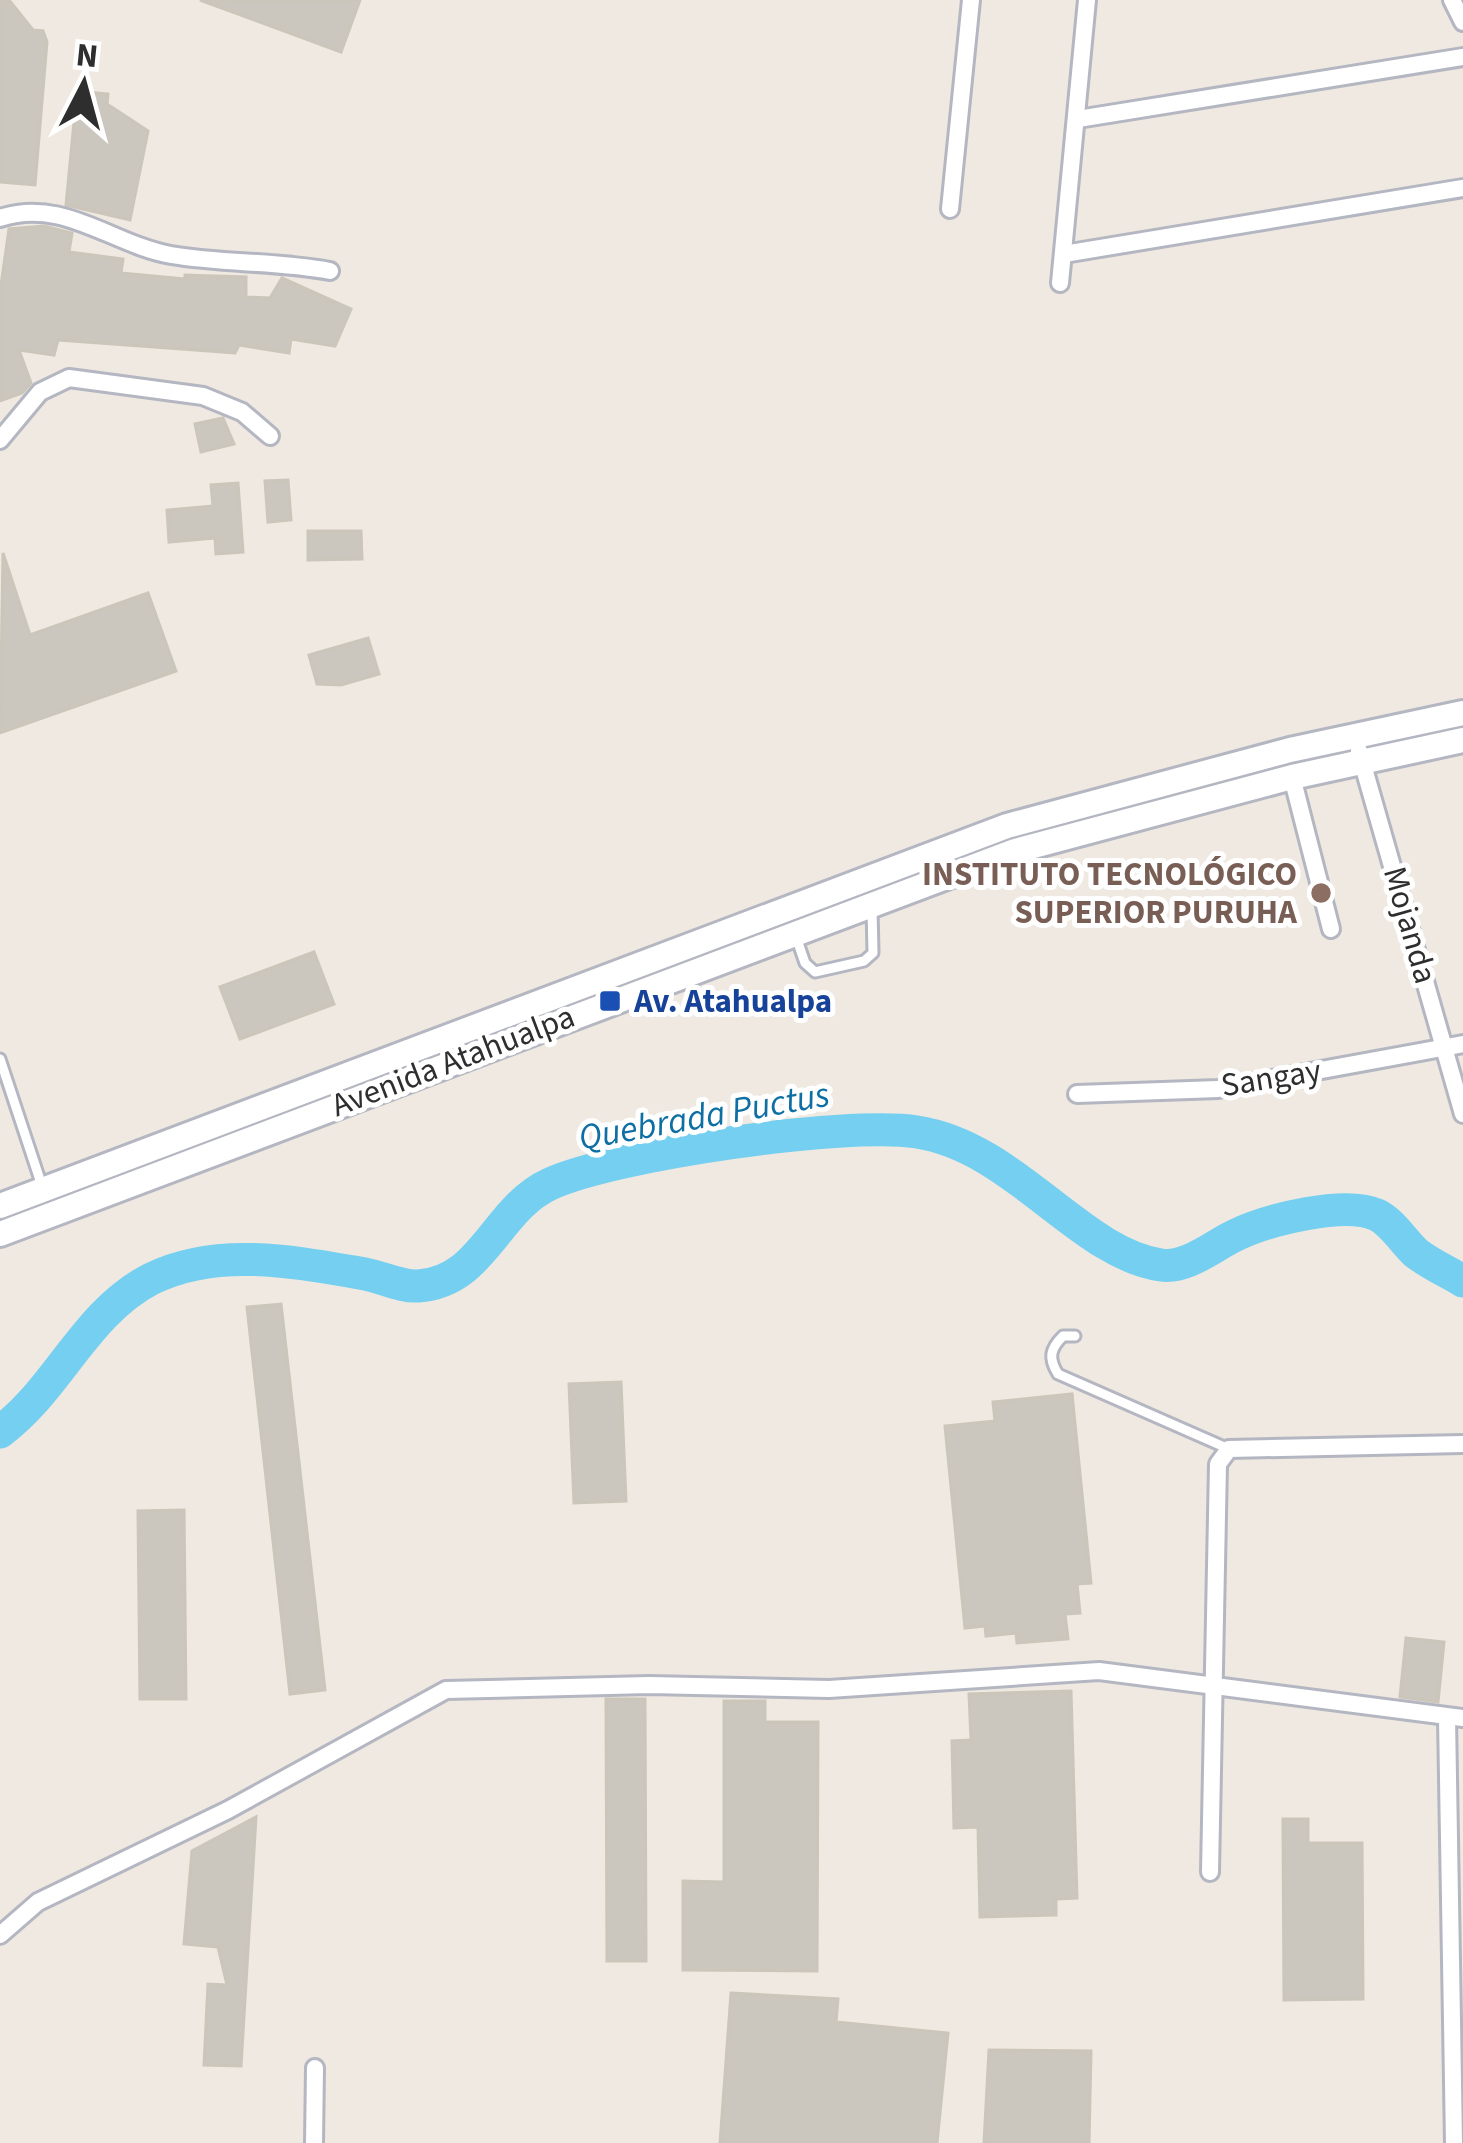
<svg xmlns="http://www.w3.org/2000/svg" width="1463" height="2143" font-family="'Source Sans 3',sans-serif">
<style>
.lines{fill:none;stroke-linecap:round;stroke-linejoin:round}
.river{stroke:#75cff0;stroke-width:33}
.building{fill:#cbc7bf;stroke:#cbc5ba;stroke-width:3}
.lane-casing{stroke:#b4b7c1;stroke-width:15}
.street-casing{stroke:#b4b7c1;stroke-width:22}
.secondary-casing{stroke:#b4b7c1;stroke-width:30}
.lane{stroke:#fff;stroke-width:9}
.street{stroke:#fff;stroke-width:16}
.secondary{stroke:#fff;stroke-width:24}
.education-dot{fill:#8d6e63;stroke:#fff;stroke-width:4.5}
.transit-dot{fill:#1a4fb4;stroke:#fff;stroke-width:4.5}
.labels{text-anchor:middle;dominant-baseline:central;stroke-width:10;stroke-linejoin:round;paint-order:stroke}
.education-label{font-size:33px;font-weight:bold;fill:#785e54;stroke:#fff;text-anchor:end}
.street-label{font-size:33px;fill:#2e2e2e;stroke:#fff}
.transit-label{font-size:33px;font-weight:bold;fill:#164399;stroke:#fff;text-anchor:start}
.water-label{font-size:36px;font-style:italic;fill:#0d6fa3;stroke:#fff}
</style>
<rect width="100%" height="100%" fill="#efe9e1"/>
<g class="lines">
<path class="river" d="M0,1432C59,1388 84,1314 151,1279C217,1246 296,1262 365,1274C382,1277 401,1287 418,1286C484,1282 495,1209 550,1184C616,1154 846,1121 917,1132C1015,1147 1079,1253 1161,1265C1187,1269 1214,1245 1236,1235C1267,1220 1345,1200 1377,1215C1392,1222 1404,1242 1416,1253C1430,1264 1448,1272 1463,1281"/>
</g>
<g class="building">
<polygon points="0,0 9,0 33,30 43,31 47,42 35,185 0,182"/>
<polygon points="200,0 360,0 341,52"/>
<polygon points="77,91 108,94 107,104 148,131 130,220 66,205"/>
<polygon points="44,226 72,233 69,252 123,259 121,273 185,279 185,275 246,277 246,297 270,298 282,278 351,309 335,346 291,339 289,353 239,345 235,353 58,340 54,355 19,350 31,383 22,393 0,401 0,292 9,229"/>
<polygon points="223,418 234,444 201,452 195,424"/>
<polygon points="288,480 291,520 268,522 265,481"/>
<polygon points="238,483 243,552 216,554 215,538 169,542 167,510 213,506 211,485"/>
<polygon points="308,531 361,531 362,559 308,560"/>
<polygon points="3,553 30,635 148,593 176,671 0,733"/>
<polygon points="368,638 379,674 341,685 317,684 309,655"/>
<polygon points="314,952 334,1004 240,1039 220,987"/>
<polygon points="281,1304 325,1690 290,1694 247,1307"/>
<polygon points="621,1382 626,1501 574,1503 569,1384"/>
<polygon points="1072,1394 1091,1583 1077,1584 1080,1613 1065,1614 1068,1639 1017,1643 1016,1633 986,1636 985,1626 965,1628 945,1426 995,1421 993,1402"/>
<polygon points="184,1510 186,1699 140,1699 138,1511"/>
<polygon points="1406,1638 1444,1642 1438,1702 1400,1697"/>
<polygon points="1071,1691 1077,1898 1056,1899 1056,1915 980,1917 978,1827 954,1828 952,1741 971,1740 969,1694"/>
<polygon points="606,1699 645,1699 646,1961 607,1961"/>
<polygon points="724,1701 765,1701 765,1722 818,1722 817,1971 683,1970 683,1881 724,1882"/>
<polygon points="256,1817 241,2066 204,2065 208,1984 227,1985 218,1947 184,1944 192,1851"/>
<polygon points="1283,1819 1308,1819 1308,1843 1362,1843 1363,1999 1284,2000"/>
<polygon points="731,1993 838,1999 836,2022 948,2033 937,2143 720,2143"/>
<polygon points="989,2050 1091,2051 1089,2143 984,2143"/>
</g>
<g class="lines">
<defs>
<g id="lane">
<polyline points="795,934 805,963 815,972 864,961 873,953 872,908"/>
<polyline points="0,1059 43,1189"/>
<path d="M1075,1336H1063C1050,1349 1048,1358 1058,1374L1229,1449"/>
</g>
<g id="street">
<polyline points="1452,0 1463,22"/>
<polyline points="1078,119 1463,57"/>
<polyline points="950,209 971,0"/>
<path d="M0,218C63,197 111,244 171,255C224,264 277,261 330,271"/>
<polyline points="1064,254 1463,188"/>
<polyline points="1060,283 1087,0"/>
<polyline points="0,440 40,392 69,378 203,396 242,412 270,436"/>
<polyline points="1359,751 1463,1114"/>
<polyline points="1292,777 1331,929"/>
<polyline points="1077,1094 1218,1089 1463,1044"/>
<polyline points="1447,1717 1454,2143"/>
<polyline points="1210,1872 1218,1464 1229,1449 1463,1444"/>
<polyline points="0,1935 38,1902 228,1810 446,1690 649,1685 829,1689 1099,1671 1463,1718"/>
<polyline points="314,2143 315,2068"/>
</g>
<g id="secondary">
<polyline points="0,1206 1007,826 1290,750 1463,713"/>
<polyline points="0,1234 1015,851 1292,777 1463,740"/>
</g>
</defs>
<use href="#lane" class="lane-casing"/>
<use href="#street" class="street-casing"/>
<use href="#secondary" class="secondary-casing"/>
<use href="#lane" class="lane"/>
<use href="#street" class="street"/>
<use href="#secondary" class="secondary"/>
</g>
<circle class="education-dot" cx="1321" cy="893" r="12"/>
<rect class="transit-dot" x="598" y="989" width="24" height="24" rx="6"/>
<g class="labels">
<g class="education-label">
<text x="1297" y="874">INSTITUTO TECNOLÓGICO<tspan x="1297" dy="38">SUPERIOR PURUHA</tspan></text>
</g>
<g class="street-label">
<text transform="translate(1410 925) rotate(74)">Mojanda</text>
<text transform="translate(453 1061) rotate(-21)">Avenida Atahualpa</text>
<text transform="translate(1271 1078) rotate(-9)">Sangay</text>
</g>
<g class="transit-label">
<text x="634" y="1001">Av. Atahualpa</text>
</g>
<g class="water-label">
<text transform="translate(704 1116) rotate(-10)">Quebrada Puctus</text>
</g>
</g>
<g transform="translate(84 84) rotate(6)" stroke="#ffffff" stroke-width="9" paint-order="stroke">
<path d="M0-9L21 45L0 30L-21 45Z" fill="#2e2e2e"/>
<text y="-18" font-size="33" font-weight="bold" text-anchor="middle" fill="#2e2e2e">N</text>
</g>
</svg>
